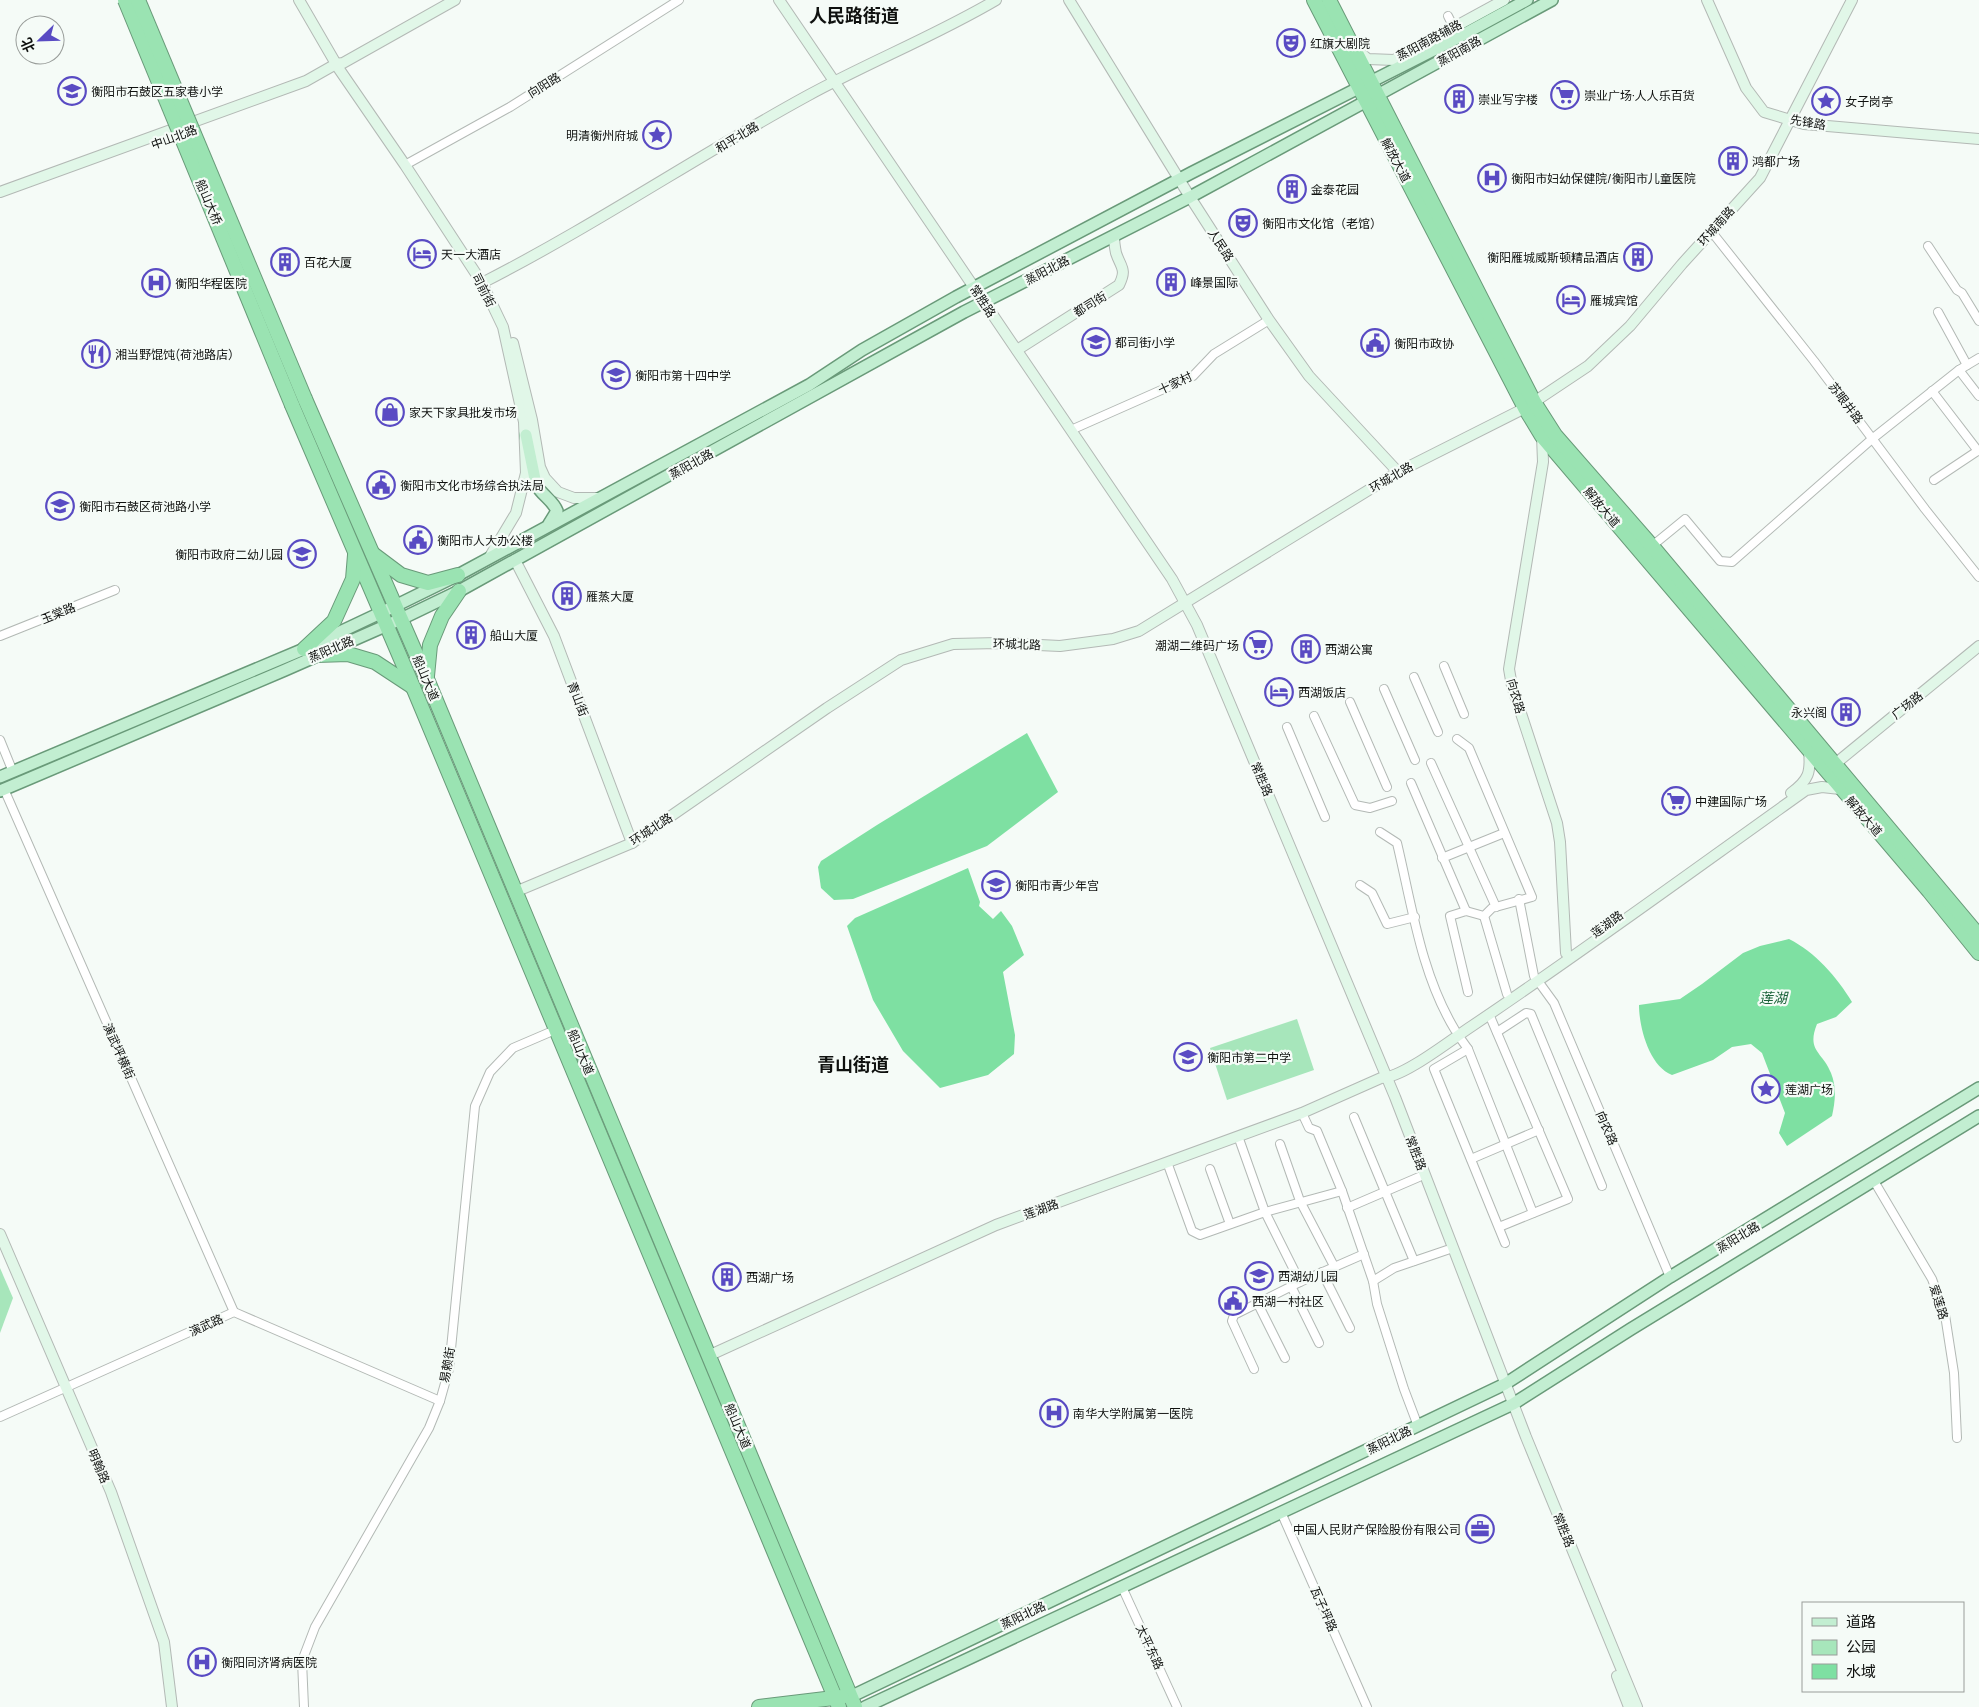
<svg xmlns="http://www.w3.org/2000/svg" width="1979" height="1707" font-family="Manrope,'Noto Sans SC',sans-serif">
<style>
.green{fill:#a7e6bb}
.water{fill:#7ee0a2}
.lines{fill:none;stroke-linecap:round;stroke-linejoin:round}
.street-casing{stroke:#b3b9b5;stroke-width:10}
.secondary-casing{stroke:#b3b9b5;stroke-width:12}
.primary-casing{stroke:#699a79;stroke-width:14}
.highway-casing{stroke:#699a79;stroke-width:16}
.street{stroke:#fff;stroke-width:8}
.secondary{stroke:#e1f7e8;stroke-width:10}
.primary{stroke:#c2eed1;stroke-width:11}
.highway{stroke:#9ae3b2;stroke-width:14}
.highway-bridge-casing{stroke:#699a79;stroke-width:16;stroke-linecap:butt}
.highway-bridge{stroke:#9ae3b2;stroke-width:14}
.labels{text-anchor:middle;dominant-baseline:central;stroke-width:4.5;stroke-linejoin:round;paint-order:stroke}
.street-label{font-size:12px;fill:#0f110f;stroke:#f5fbf7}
.poi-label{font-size:12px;fill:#0f110f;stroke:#f5fbf7;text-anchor:start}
.water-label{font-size:14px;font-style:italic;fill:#1c633b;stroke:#f5fbf7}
.district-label{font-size:18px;font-weight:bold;fill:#0f110f;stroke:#f5fbf7}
</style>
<rect width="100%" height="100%" fill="#f5fbf7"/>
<g class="green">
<polygon points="1297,1019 1314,1070 1227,1100 1210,1048"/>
<polygon points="0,1268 13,1298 0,1333"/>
</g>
<g class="water">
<polygon points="1027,733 1058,792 987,846 853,899 834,900 821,888 818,867 821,861 877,825"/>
<polygon points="968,868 980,902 979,906 993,919 1001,911 1012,926 1024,955 1003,972 1015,1035 1014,1054 988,1075 940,1088 903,1051 873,1000 847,926 855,918"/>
<path d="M1789,939C1815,952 1837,977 1852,1002L1836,1017L1817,1024C1806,1051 1823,1052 1831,1073C1837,1088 1835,1102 1832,1116L1787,1146L1779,1133L1785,1113L1762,1053L1751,1044L1732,1047L1713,1060L1672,1075C1649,1066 1639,1027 1639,1005L1680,999L1702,984L1743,953L1760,946Z"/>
</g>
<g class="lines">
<defs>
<g id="street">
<polyline points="1448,16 1456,32"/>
<polyline points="405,165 510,107 679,0"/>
<polyline points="1711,231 1814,361 1925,509 1979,577"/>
<polyline points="1928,246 1957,290 1962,293 1979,321"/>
<polyline points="1938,312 1967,365"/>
<polyline points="1959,370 1979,396"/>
<polyline points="1932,391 1978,451"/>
<polyline points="1071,430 1193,376 1214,354 1269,320"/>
<polyline points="1934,480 1979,450"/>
<polyline points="1652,546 1685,519 1720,561 1732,562 1872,439 1959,370 1979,358"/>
<polyline points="0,636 115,590"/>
<polyline points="1444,666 1464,714"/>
<polyline points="1414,677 1438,732"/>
<polyline points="1384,689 1415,760"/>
<polyline points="1350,702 1387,787"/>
<polyline points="1314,716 1355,805 1370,808 1392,801"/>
<polyline points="1287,727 1325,817"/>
<polyline points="1457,739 1469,748 1532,897 1492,908 1484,916 1466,911 1450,916 1468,992"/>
<polyline points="0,740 13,772"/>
<polyline points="1431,763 1496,907"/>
<polyline points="1411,783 1466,911"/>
<polyline points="4,789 234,1312"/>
<path d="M1380,832L1397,843C1412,906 1421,974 1455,1030"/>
<polyline points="1442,858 1504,833"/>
<polyline points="1360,885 1372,893 1387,924 1415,917"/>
<polyline points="1519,899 1534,976"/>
<polyline points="1484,916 1507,994"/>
<polyline points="1538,981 1554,1003 1670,1277"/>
<polyline points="1489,1014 1568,1199 1499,1227"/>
<polyline points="1497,1032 1526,1013 1531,1014 1602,1186"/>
<polyline points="1458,1035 1468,1049 1533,1213"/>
<polyline points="1468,1049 1434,1069 1505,1243"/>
<polyline points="1302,1113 1309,1128 1317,1131 1342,1191 1373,1281 1377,1304 1404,1389 1418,1426"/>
<polyline points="1354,1117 1414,1261"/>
<polyline points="1238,1136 1265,1212 1300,1282"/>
<polyline points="1280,1144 1300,1201 1334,1266"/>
<polyline points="1471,1159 1539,1130"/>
<polyline points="1167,1162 1192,1231 1200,1235 1265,1212 1342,1191"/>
<polyline points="1210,1169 1230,1224"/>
<polyline points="1874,1181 1932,1279 1945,1315 1954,1373 1957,1438"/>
<polyline points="1347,1208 1419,1177"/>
<polyline points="1322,1272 1350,1328"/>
<polyline points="1373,1281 1394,1268 1447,1250"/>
<polyline points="1291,1286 1319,1343"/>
<polyline points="1258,1304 1285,1358"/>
<polyline points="1254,1369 1232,1321 1234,1315 1300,1282 1364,1254"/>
<polyline points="0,1417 234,1312 440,1401"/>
<polyline points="1281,1512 1367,1707"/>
<polyline points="1122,1587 1177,1707"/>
<polyline points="304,1707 302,1661 315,1627 429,1428 440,1401 449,1369 475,1106 490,1072 513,1048 555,1030"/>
</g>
<g id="secondary">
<polyline points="299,0 339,69 405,165 482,283 503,327 524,422 526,473 516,513 489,558"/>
<polyline points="779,0 1172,579 1197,625 1395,1097 1526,1437 1637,1707"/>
<polyline points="1069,0 1190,197 1269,320 1309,376 1398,472"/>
<polyline points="1707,0 1746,88 1764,112 1804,124 1979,139"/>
<polyline points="1356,49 1368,59 1394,60 1504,0"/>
<polyline points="0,192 306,81 336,64 343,63 455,0"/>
<path d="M482,283C594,226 697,156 807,96C869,62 935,36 996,0"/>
<polyline points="513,343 532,420 540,467 545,478 558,492 574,498 600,498"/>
<path d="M1017,350L1119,285C1127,269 1121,268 1116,253C1115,248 1114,241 1114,236"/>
<polyline points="1542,436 1543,462 1509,669 1512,686 1557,823 1560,842 1566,953"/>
<polyline points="515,560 554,636 632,843"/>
<polyline points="1835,764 1979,646"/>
<path d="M1791,793C1809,780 1811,772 1809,751"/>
<polyline points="515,892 632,843 827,708 901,660 953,644 998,643 1060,646 1113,639 1139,631 1398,472 1525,408 1588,366 1630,326 1682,264 1760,178 1852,0"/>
<polyline points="0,1234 111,1492 164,1642 172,1707"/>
<path d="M708,1356L996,1225L1302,1113L1381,1078C1403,1078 1452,1039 1472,1026C1585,950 1695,869 1806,790L1822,787L1840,789"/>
<polyline points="1617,1676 1629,1707"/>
</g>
<g id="primary">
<path d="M526,435L536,484C541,495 553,500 557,511L549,524"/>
<polyline points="0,777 304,649 395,606 458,575 809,385 862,350 956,297 1191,173 1459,37 1527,0"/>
<polyline points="0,791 285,670 401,619 459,591 964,312 1190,197 1552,0"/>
<polyline points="850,1697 1505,1384 1670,1277 1979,1088"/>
<polyline points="865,1707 1513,1404 1631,1329 1979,1116"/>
</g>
<g id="highway">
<polyline points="1314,0 1525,408 1542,436 1929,891 1979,953"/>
<polyline points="1329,0 1534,402 1555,435 1652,546 1979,936"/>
<polyline points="305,399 427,679 855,1707"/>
<polyline points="292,405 413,687 839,1707"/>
<polyline points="373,554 401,575 428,583 458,575"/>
<polyline points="304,649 334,621 353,579 355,555"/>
<polyline points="317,655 348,654 375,662 413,687"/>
<polyline points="427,676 430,645 442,616 459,591"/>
<polyline points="759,1707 842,1697"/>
</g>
</defs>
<use href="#street" class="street-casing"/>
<use href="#secondary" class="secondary-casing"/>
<use href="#primary" class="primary-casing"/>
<use href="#highway" class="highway-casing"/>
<use href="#street" class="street"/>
<use href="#secondary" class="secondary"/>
<use href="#primary" class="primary"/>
<use href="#highway" class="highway"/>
<defs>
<g id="highway-bridge">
<polyline points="125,0 292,405"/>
<polyline points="138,0 305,399"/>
</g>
</defs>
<use href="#highway-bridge" class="highway-bridge-casing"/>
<use href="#highway-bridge" class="highway-bridge"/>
</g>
<defs>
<symbol id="theatre-ring" viewBox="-11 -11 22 22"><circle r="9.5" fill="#f5fbf7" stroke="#594bc3" stroke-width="1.5"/><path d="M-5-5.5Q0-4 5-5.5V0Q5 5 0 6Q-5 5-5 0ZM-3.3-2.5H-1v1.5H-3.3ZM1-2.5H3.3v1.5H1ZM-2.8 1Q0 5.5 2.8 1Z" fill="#594bc3"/></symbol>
<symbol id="school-ring" viewBox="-11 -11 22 22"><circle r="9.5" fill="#f5fbf7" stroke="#594bc3" stroke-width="1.5"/><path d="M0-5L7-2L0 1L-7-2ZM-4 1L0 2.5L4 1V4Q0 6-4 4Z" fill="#594bc3"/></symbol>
<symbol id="supermarket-ring" viewBox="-11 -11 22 22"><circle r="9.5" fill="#f5fbf7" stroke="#594bc3" stroke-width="1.5"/><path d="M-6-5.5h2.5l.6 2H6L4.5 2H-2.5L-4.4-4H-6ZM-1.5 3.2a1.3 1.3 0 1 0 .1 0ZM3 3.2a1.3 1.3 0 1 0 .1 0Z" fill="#594bc3"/></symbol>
<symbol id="building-ring" viewBox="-11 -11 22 22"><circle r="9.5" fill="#f5fbf7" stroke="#594bc3" stroke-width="1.5"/><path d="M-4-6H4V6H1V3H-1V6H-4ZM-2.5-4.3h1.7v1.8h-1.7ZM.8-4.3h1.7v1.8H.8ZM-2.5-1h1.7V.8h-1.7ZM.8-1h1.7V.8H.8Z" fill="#594bc3"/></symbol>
<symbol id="sight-ring" viewBox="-11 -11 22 22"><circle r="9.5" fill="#f5fbf7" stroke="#594bc3" stroke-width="1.5"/><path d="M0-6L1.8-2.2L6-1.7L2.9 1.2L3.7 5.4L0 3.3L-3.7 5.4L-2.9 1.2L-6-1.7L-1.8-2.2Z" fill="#594bc3"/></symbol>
<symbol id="hospital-ring" viewBox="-11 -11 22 22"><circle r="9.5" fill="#f5fbf7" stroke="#594bc3" stroke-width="1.5"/><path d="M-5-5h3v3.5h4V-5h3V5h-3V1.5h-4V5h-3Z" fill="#594bc3"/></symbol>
<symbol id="hotel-ring" viewBox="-11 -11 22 22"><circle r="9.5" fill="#f5fbf7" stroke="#594bc3" stroke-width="1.5"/><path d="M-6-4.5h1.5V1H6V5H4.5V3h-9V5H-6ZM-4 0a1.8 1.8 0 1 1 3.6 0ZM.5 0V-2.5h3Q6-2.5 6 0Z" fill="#594bc3"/></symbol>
<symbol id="civic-ring" viewBox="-11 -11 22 22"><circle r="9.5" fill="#f5fbf7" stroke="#594bc3" stroke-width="1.5"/><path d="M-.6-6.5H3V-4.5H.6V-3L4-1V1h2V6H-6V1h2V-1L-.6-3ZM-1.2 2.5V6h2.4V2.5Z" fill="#594bc3"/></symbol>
<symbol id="restaurant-ring" viewBox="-11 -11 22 22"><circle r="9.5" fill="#f5fbf7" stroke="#594bc3" stroke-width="1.5"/><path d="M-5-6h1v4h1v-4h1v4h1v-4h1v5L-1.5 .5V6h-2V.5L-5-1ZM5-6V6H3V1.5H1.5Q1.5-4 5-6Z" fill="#594bc3"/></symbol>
<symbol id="shop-ring" viewBox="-11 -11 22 22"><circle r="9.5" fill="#f5fbf7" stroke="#594bc3" stroke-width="1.5"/><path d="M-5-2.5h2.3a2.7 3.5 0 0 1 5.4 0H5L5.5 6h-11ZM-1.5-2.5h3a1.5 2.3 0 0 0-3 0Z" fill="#594bc3"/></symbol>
<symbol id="office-ring" viewBox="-11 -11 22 22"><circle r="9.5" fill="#f5fbf7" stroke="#594bc3" stroke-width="1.5"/><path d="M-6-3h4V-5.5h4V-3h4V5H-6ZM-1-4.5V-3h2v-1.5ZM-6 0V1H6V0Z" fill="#594bc3"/></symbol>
</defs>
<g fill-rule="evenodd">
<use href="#theatre-ring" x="1275" y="27" width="32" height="32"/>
<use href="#school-ring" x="56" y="75" width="32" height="32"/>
<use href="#supermarket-ring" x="1549" y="79" width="32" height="32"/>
<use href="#building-ring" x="1443" y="83" width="32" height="32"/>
<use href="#sight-ring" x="1810" y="85" width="32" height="32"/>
<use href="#sight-ring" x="641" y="119" width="32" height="32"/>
<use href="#building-ring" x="1717" y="145" width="32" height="32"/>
<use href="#hospital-ring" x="1476" y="162" width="32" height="32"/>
<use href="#building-ring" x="1276" y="173" width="32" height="32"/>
<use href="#theatre-ring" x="1227" y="207" width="32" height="32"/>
<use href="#hotel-ring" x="406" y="238" width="32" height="32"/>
<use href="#building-ring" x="1622" y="241" width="32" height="32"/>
<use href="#building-ring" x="269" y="246" width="32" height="32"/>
<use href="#building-ring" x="1155" y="266" width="32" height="32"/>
<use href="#hospital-ring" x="140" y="267" width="32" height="32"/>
<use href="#hotel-ring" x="1555" y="284" width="32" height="32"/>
<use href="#school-ring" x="1080" y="326" width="32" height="32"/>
<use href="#civic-ring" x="1359" y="327" width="32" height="32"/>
<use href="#restaurant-ring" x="80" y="338" width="32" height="32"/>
<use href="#school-ring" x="600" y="359" width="32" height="32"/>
<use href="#shop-ring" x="374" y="396" width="32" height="32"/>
<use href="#civic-ring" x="365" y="469" width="32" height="32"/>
<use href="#school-ring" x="44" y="490" width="32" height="32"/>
<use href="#civic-ring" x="402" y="524" width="32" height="32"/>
<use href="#school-ring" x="286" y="538" width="32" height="32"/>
<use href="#building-ring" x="551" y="580" width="32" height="32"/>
<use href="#building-ring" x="455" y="619" width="32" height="32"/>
<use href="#supermarket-ring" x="1242" y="629" width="32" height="32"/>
<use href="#building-ring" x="1290" y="633" width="32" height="32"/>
<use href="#hotel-ring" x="1263" y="676" width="32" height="32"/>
<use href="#building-ring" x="1830" y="696" width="32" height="32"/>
<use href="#supermarket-ring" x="1660" y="785" width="32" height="32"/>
<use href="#school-ring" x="980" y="869" width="32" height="32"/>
<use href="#school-ring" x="1172" y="1041" width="32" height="32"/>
<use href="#sight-ring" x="1750" y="1073" width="32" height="32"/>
<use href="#school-ring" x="1243" y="1260" width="32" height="32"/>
<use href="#building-ring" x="711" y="1261" width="32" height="32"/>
<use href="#civic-ring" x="1217" y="1285" width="32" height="32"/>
<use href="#hospital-ring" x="1038" y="1397" width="32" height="32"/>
<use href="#office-ring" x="1464" y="1513" width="32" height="32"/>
<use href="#hospital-ring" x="186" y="1646" width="32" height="32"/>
</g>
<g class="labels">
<g class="street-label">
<text transform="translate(1429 40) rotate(-28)">蒸阳南路辅路</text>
<text transform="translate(1459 51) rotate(-29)">蒸阳南路</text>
<text transform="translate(544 85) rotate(-32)">向阳路</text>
<text transform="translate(1808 122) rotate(10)">先锋路</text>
<text transform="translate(174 137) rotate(-20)">中山北路</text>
<text transform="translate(737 137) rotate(-31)">和平北路</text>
<text transform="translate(1396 160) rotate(62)">解放大道</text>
<text transform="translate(209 202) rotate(67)">船山大桥</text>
<text transform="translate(1716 226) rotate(-48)">环城南路</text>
<text transform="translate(1221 245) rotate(57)">人民路</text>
<text transform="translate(1047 270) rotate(-27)">蒸阳北路</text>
<text transform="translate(484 290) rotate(63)">司前街</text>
<text transform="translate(983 301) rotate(56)">常胜路</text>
<text transform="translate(1090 304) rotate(-32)">都司街</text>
<text transform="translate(1175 383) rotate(-25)">十家村</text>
<text transform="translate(1846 403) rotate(53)">苏眼井路</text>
<text transform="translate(691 464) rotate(-29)">蒸阳北路</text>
<text transform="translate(1391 477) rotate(-30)">环城北路</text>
<text transform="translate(1602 507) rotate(50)">解放大道</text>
<text transform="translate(58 613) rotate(-22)">玉棠路</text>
<text transform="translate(1017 644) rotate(2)">环城北路</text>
<text transform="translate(331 649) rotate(-23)">蒸阳北路</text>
<text transform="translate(426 678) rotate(67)">船山大道</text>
<text transform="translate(1516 696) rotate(74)">向农路</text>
<text transform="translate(578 699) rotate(69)">青山街</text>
<text transform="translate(1907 705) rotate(-39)">广场路</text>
<text transform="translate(1262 779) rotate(67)">常胜路</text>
<text transform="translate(1864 816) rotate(49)">解放大道</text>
<text transform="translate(651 829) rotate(-33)">环城北路</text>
<text transform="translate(1607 924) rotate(-36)">莲湖路</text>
<text transform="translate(119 1051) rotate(66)">演武坪横街</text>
<text transform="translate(581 1052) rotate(67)">船山大道</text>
<text transform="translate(1607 1128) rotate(67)">向农路</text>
<text transform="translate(1416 1153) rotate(69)">常胜路</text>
<text transform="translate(1041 1209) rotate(-20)">莲湖路</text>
<text transform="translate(1738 1237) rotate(-31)">蒸阳北路</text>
<text transform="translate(1939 1302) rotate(73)">爱莲路</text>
<text transform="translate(206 1325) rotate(-24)">演武路</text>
<text transform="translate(447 1365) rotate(-80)">易赖街</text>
<text transform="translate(738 1426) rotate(67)">船山大道</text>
<text transform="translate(1389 1440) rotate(-26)">蒸阳北路</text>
<text transform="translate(99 1466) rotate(67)">明翰路</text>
<text transform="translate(1564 1530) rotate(68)">常胜路</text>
<text transform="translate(1324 1609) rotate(66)">瓦子坪路</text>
<text transform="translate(1023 1615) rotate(-25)">蒸阳北路</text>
<text transform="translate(1150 1647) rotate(65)">太平东路</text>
</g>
<g class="poi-label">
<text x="1310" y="43">红旗大剧院</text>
<text x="91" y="91">衡阳市石鼓区五家巷小学</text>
<text x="1584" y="95">崇业广场·人人乐百货</text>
<text x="1478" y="99">崇业写字楼</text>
<text x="1845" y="101">女子岗亭</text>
<text x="638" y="135" text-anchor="end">明清衡州府城</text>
<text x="1752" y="161">鸿都广场</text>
<text x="1511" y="178">衡阳市妇幼保健院/衡阳市儿童医院</text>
<text x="1311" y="189">金泰花园</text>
<text x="1262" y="223">衡阳市文化馆（老馆）</text>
<text x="441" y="254">天一大酒店</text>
<text x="1619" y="257" text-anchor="end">衡阳雁城威斯顿精品酒店</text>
<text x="304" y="262">百花大厦</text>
<text x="1190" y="282">峰景国际</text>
<text x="175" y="283">衡阳华程医院</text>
<text x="1590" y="300">雁城宾馆</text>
<text x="1115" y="342">都司街小学</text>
<text x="1394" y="343">衡阳市政协</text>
<text x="115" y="354">湘当野馄饨(荷池路店）</text>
<text x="635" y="375">衡阳市第十四中学</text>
<text x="409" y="412">家天下家具批发市场</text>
<text x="400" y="485">衡阳市文化市场综合执法局</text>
<text x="79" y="506">衡阳市石鼓区荷池路小学</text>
<text x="437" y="540">衡阳市人大办公楼</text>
<text x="283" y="554" text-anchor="end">衡阳市政府二幼儿园</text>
<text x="586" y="596">雁蒸大厦</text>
<text x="490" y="635">船山大厦</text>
<text x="1239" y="645" text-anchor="end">潮湖二维码广场</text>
<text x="1325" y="649">西湖公寓</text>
<text x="1298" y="692">西湖饭店</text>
<text x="1827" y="712" text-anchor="end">永兴阁</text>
<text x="1695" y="801">中建国际广场</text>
<text x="1015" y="885">衡阳市青少年宫</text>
<text x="1207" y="1057">衡阳市第二中学</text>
<text x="1785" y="1089">莲湖广场</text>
<text x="1278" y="1276">西湖幼儿园</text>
<text x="746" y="1277">西湖广场</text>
<text x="1252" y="1301">西湖一村社区</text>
<text x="1073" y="1413">南华大学附属第一医院</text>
<text x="1461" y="1529" text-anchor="end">中国人民财产保险股份有限公司</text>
<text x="221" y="1662">衡阳同济肾病医院</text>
</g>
<g class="water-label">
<text x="1773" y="997">莲湖</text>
</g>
<g class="district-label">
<text x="854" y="15">人民路街道</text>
<text x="853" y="1064">青山街道</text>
</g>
</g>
<rect x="1802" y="1602" width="162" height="90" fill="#f5fbf7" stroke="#999d9a"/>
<rect x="1812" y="1618" width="25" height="8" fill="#c2eed1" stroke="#999d9a"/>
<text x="1846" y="1627" font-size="15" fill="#0f110f">道路</text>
<rect x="1812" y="1640" width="25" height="15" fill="#a7e6bb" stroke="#999d9a"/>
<text x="1846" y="1652" font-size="15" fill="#0f110f">公园</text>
<rect x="1812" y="1664" width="25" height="15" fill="#7ee0a2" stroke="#999d9a"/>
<text x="1846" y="1677" font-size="15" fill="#0f110f">水域</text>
<g transform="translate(40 40) rotate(247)"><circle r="24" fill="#f5fbf7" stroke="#999d9a"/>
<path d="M0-4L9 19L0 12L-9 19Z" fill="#594bc3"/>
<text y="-8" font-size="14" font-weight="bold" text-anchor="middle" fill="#0f110f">北</text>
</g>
</svg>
